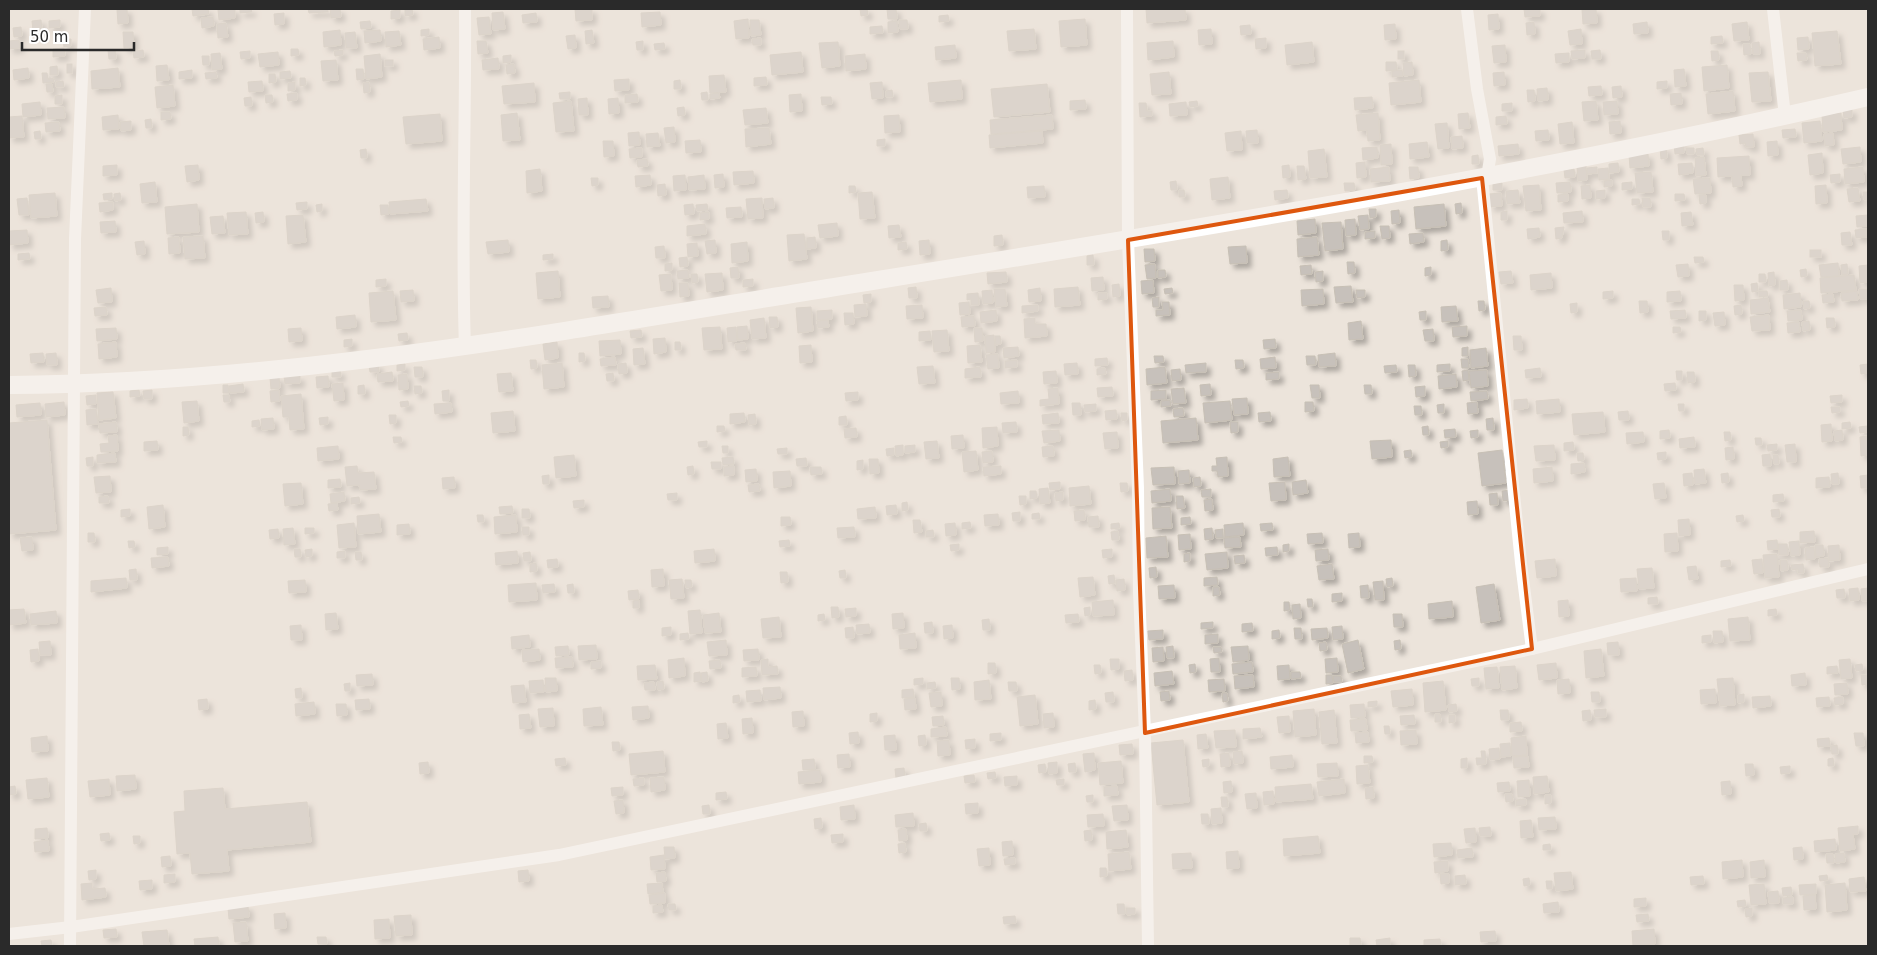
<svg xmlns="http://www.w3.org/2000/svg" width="1877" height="955" font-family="'DejaVu Sans',sans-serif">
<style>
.building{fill:#c7c1bb;stroke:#c7c0b5;filter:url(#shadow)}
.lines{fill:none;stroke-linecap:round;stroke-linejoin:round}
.street{stroke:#fff;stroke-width:12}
.secondary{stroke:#fff;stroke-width:18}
.marked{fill:none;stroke:#de570e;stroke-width:4;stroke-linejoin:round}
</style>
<defs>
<filter id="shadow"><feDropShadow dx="4.5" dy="4.5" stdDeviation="2.5" flood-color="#0004"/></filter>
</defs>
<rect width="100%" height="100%" fill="#ece4db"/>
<g class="building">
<polygon points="127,9 128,23 118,24 117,10"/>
<polygon points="192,9 208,9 209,14 193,16"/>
<polygon points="235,9 235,18 219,20 218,10"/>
<polygon points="240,9 251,9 252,12 240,13"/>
<polygon points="308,9 328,9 328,12 309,13"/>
<polygon points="330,9 340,9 341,17 331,18"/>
<polygon points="405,9 412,9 413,15 405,16"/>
<polygon points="575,9 592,9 592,20 576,21"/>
<polygon points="860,9 867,9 868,15 861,16"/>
<polygon points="887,9 896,9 897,19 888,19"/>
<polygon points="1146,9 1185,9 1186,20 1147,23"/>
<polygon points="1524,9 1540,9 1540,16 1525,17"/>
<polygon points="1596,9 1597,23 1583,24 1582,10"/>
<polygon points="400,10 400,18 391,19 391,11"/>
<polygon points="503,12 505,29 493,30 492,13"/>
<polygon points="660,12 661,25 642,27 641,13"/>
<polygon points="284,13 284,24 275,25 274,14"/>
<polygon points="536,13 537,22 523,23 522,15"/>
<polygon points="1498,14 1499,29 1489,30 1488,15"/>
<polygon points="948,15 949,21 939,22 939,16"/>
<polygon points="213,17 214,26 202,28 201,18"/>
<polygon points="489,17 491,34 479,35 477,18"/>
<polygon points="748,19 749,38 736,39 734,21"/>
<polygon points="1085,19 1087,45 1061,47 1059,21"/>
<polygon points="41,20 42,30 33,31 32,21"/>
<polygon points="60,20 60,27 49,28 49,21"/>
<polygon points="750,20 759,20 761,35 751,36"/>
<polygon points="899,20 907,20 908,29 900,29"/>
<polygon points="370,21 371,28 361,29 360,22"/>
<polygon points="897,21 898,32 888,33 888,22"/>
<polygon points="1534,22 1535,34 1527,35 1526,23"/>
<polygon points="1647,22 1648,33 1634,34 1633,24"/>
<polygon points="1747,22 1749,40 1734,41 1732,24"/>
<polygon points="226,23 228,37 218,38 217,24"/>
<polygon points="1395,24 1396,39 1385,40 1384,25"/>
<polygon points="1250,25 1251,34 1241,35 1240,26"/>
<polygon points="882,26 883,33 870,34 870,27"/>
<polygon points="21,27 22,36 14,37 13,28"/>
<polygon points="429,29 429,35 421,36 421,30"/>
<polygon points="1034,29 1036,49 1009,51 1007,31"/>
<polygon points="1211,29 1212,44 1199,45 1198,30"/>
<polygon points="1581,29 1582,44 1570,45 1568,31"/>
<polygon points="340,30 341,45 324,47 323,32"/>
<polygon points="380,30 381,41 365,43 364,31"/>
<polygon points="592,30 594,43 586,44 585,31"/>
<polygon points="399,31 401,45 386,47 385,32"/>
<polygon points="1837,31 1841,64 1815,66 1812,33"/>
<polygon points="123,32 133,32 134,47 124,48"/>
<polygon points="355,32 357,48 346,48 345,33"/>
<polygon points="575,35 576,48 568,49 566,36"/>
<polygon points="1722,36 1723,43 1711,44 1711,37"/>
<polygon points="439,37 440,48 424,50 423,39"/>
<polygon points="1808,37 1809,49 1798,50 1797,38"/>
<polygon points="761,38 761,45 753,45 752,39"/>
<polygon points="1266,38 1266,48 1256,49 1255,39"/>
<polygon points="71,39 71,46 64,47 63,40"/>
<polygon points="19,40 20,48 9,49 9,41"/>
<polygon points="477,41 486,41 488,53 478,54"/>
<polygon points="643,41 643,50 637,50 636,42"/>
<polygon points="1173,41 1174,57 1148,60 1147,43"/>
<polygon points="838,42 840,66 822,68 819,43"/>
<polygon points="1312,42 1314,62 1287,65 1285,45"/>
<polygon points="1759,42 1760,54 1753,54 1752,43"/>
<polygon points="664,43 665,49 655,50 654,44"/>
<polygon points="1743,44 1750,44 1751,54 1744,55"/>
<polygon points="955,45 956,58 936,60 935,47"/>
<polygon points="1505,45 1506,62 1494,63 1492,46"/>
<polygon points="64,48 65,56 53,57 53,49"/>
<polygon points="291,49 298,49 299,55 291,56"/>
<polygon points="108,50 115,50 116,59 109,59"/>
<polygon points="143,50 144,57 134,58 133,51"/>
<polygon points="343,50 343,55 335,56 334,51"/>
<polygon points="1585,50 1585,58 1572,59 1571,51"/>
<polygon points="1600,50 1601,59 1592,59 1591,51"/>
<polygon points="250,51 250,58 241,59 240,52"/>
<rect x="1398" y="51" width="6" height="8"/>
<polygon points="1711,51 1718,51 1719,60 1712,61"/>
<polygon points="278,52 279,65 260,67 258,54"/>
<polygon points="801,52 803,72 772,75 770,55"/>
<polygon points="220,53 222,69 212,70 211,54"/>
<polygon points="1569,53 1569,62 1556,63 1555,54"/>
<polygon points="1797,53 1806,53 1807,60 1798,61"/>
<polygon points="380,54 382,77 366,79 364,56"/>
<polygon points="865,54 866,69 846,71 845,56"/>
<polygon points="511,55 511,62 503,63 503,56"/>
<polygon points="202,56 209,56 209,65 203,65"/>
<polygon points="498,58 499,69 483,70 482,60"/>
<polygon points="336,60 338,80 323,81 321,61"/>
<rect x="385" y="60" width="8" height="6"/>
<polygon points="1386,62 1396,62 1397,70 1386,71"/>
<polygon points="1412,62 1413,75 1404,76 1403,63"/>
<rect x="67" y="64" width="5" height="9"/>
<polygon points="514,64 515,73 507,74 506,65"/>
<polygon points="167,65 169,80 157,81 156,66"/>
<polygon points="1727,65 1729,88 1704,91 1702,67"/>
<polygon points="57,66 58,75 50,75 50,67"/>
<polygon points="28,68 29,78 14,80 13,70"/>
<polygon points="118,68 120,87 92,89 91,71"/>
<polygon points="356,69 363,69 364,79 357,80"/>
<polygon points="1684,69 1686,86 1675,87 1674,70"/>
<polygon points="192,70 192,78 179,79 179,72"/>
<polygon points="1402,70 1403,76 1392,77 1392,71"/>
<polygon points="290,71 291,78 280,79 280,72"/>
<polygon points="216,72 217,78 206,79 205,73"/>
<polygon points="1169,72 1171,94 1152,95 1150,74"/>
<polygon points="1504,72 1505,85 1494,86 1493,73"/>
<polygon points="1768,72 1771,101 1752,102 1749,73"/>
<polygon points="42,73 47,73 48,79 53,78 54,82 43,83"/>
<polygon points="269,74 275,74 276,82 269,83"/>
<polygon points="724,75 726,92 710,93 709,76"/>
<polygon points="766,77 767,85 754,86 754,78"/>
<polygon points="300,78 305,78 306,85 300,86"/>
<polygon points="629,79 629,90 615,91 614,80"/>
<polygon points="680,80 681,89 674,89 674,81"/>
<polygon points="961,80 962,99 930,102 928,83"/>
<polygon points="1419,80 1421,102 1391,105 1389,83"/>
<polygon points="63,81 64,87 56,87 56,82"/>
<polygon points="262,81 263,91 249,92 248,82"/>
<polygon points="1667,81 1667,88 1657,89 1657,82"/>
<polygon points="295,82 295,90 288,91 288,83"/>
<polygon points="369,82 370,92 364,93 363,83"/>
<polygon points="882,82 883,98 872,99 870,83"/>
<polygon points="534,83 535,102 504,104 502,86"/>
<polygon points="46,84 52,84 53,92 47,92"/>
<polygon points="1047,84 1050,112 994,117 991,89"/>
<polygon points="173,85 175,106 157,108 155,87"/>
<polygon points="1601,86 1602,95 1589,96 1588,87"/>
<polygon points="1621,86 1622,97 1613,98 1612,87"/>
<polygon points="1547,88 1548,100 1538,101 1537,89"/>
<polygon points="892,90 893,97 886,97 886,91"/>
<polygon points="1527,90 1534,90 1535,101 1528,102"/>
<polygon points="1733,91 1735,111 1708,114 1706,94"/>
<polygon points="570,92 570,99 560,99 559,93"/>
<polygon points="707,92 708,100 702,100 701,93"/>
<polygon points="297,93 297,100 288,101 287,94"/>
<polygon points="719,93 720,98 710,99 710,94"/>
<polygon points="1681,93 1682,104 1671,105 1670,94"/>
<polygon points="637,94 638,102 625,103 625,95"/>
<polygon points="801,94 802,111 790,112 789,95"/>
<polygon points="62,95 62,104 55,104 55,96"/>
<polygon points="265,95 272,95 273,102 266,103"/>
<polygon points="251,97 252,106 245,106 244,98"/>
<polygon points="821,97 831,97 832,104 822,105"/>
<polygon points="1372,97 1373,108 1355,110 1354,98"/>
<polygon points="587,98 588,115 579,115 578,99"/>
<polygon points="618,98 619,113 609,114 608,99"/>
<polygon points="1085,100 1086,109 1070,110 1070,101"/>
<polygon points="571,101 574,131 556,132 553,103"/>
<polygon points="1197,101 1198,106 1190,107 1189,102"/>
<polygon points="1596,101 1598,120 1584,121 1582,102"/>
<polygon points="1617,101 1618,114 1604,115 1603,102"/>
<polygon points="40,102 41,115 23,117 22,104"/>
<polygon points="1186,102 1187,115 1170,116 1169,104"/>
<polygon points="1139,103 1146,103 1147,111 1152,111 1152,116 1140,117"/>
<polygon points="1512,103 1512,111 1502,111 1502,104"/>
<polygon points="64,107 65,118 48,119 47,108"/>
<polygon points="684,107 685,115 678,116 677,108"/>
<polygon points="766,108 768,123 745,125 743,110"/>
<polygon points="1852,109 1852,117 1844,118 1843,110"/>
<polygon points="161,112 170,112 171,119 161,120"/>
<polygon points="517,113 520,140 503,141 501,115"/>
<polygon points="1378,113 1380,140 1368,141 1367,130 1358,131 1356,115"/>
<polygon points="1468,113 1470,128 1459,129 1458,114"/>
<polygon points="1841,113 1842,130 1823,132 1822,115"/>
<polygon points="440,114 442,141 406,144 403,117"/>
<polygon points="118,115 119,129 103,130 102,117"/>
<polygon points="899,115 900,132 885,133 884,116"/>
<polygon points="1052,115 1053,129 991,134 990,120"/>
<polygon points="22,116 24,137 9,138 9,117"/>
<polygon points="1506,116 1507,124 1496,125 1496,117"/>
<polygon points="151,119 152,128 146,128 145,120"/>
<polygon points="131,121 131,130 121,131 120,122"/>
<polygon points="1620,121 1621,133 1610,134 1609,122"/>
<polygon points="1820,121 1822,141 1804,143 1802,123"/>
<polygon points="59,122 60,131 46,132 45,123"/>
<polygon points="1572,122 1574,143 1560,144 1558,124"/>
<polygon points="1447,123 1449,148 1438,149 1435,124"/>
<polygon points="674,127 675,142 666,143 664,128"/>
<polygon points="769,128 771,144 746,147 745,129"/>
<polygon points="1795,129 1796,137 1783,138 1782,130"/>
<polygon points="1257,130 1258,143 1247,143 1246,131"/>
<polygon points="1548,130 1549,140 1536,141 1535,131"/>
<polygon points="40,131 41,139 35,139 34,132"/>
<polygon points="1042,131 1043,143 990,148 989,135"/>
<polygon points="1241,131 1242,150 1227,151 1225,133"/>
<polygon points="639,132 640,145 629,146 628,133"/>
<polygon points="658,133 660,146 647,147 646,134"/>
<polygon points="1833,133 1834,145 1825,146 1824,134"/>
<polygon points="1753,134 1754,147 1746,147 1745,143 1740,144 1739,135"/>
<polygon points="1462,136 1463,148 1452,149 1451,137"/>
<polygon points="885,139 885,146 877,146 877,140"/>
<polygon points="700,140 701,152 686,153 685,141"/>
<polygon points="603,141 613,141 614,156 604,157"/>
<polygon points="1777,141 1778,155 1768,156 1767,142"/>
<polygon points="1427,142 1429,157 1410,159 1409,144"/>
<polygon points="1683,143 1684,153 1675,154 1674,144"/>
<polygon points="1391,144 1392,164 1381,165 1380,145"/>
<polygon points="1518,144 1519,154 1499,156 1498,146"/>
<polygon points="1377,147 1378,158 1363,160 1362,148"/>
<polygon points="1860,147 1861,162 1843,164 1841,149"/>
<polygon points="642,148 642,157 630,158 629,149"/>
<polygon points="1660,148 1666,148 1667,158 1661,159"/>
<polygon points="1686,148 1694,148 1694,154 1687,154"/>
<polygon points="1703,148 1704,155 1697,155 1696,149"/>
<polygon points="366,149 367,158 361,158 360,150"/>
<polygon points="1324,149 1327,177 1310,178 1308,151"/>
<polygon points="1822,153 1823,173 1810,175 1808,155"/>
<polygon points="1648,154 1649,166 1630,168 1629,155"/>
<polygon points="1478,155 1479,164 1472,164 1472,156"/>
<polygon points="1749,156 1750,175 1741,175 1742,186 1733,187 1732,176 1718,177 1717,158"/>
<polygon points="1704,157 1706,175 1696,176 1695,158"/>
<polygon points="647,159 648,166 638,167 637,160"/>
<polygon points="1365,162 1366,177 1357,178 1356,163"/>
<polygon points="1618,163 1619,172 1609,173 1609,164"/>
<polygon points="1692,163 1693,173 1679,175 1678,164"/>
<polygon points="117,165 117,175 103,176 103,166"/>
<polygon points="198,165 199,180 187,182 185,166"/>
<polygon points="1289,165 1290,177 1283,178 1282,166"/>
<polygon points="1297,166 1304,166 1306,179 1298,180"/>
<polygon points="1586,166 1587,180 1578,181 1577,167"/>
<polygon points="1389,167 1390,181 1371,182 1370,169"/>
<polygon points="1409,167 1418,167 1419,178 1410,179"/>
<polygon points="1597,167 1597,173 1587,174 1587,168"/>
<polygon points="1863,167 1864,182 1845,184 1844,169"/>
<polygon points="1608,168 1609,179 1599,180 1598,169"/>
<polygon points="540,169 542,191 527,193 526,171"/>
<polygon points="1574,169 1575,177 1565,178 1564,170"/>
<polygon points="753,171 754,183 734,185 733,172"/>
<polygon points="1651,172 1653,192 1637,193 1635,173"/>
<polygon points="723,174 724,187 715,188 714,175"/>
<polygon points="1840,174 1840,182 1831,183 1830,175"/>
<polygon points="650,175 651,185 636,187 635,176"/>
<polygon points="685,175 686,190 674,191 673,176"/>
<polygon points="704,175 705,189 689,190 688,177"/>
<polygon points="1228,177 1230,198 1212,200 1210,179"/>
<polygon points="591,178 598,178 598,185 592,186"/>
<polygon points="1710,178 1711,193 1695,194 1693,179"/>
<polygon points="1612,180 1612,186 1604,187 1604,181"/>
<polygon points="1176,181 1177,190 1171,190 1170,182"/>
<polygon points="155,182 157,202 142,203 140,184"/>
<polygon points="1570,182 1571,192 1557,193 1556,183"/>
<polygon points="1632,182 1632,189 1622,190 1622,183"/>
<polygon points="1344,183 1354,183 1355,190 1345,191"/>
<polygon points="1502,183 1502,190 1493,190 1493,184"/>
<polygon points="665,184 666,195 658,196 657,185"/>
<polygon points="1539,185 1541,210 1526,211 1523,186"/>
<polygon points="1590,185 1591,198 1582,199 1581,186"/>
<polygon points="1826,185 1827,203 1816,204 1815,186"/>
<polygon points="849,186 855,186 856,192 849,193"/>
<polygon points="1044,186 1045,197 1028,198 1027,187"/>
<polygon points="1858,188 1860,201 1849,202 1847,189"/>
<polygon points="1179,190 1184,190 1185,197 1179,197"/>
<polygon points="1287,190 1288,198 1275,200 1274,191"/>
<polygon points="1518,190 1520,203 1507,204 1506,191"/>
<polygon points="1605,190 1605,198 1596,199 1596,191"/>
<polygon points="872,192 875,218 860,219 858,193"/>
<polygon points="1863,192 1868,192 1868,200 1864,200"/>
<polygon points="55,193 57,216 31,218 29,195"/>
<polygon points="112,193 112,199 104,200 103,194"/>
<polygon points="120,193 121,200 115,201 114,194"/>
<polygon points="1501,193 1502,206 1490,207 1489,194"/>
<polygon points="1568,194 1568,201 1558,202 1558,195"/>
<polygon points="1675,194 1684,194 1685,200 1675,201"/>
<polygon points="1699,195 1706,195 1706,203 1700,204"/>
<polygon points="27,198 29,215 19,215 17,199"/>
<polygon points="762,198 763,218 748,219 746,199"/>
<polygon points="773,198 774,208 765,209 764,199"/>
<polygon points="1642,198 1650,198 1651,207 1643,207"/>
<polygon points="426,199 428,211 390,214 389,202"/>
<polygon points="1632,199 1639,199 1640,204 1632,205"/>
<polygon points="113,202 113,210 100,212 99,203"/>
<polygon points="307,202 307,209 297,210 296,203"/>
<polygon points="1461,203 1462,213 1456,214 1455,204"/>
<polygon points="197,204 199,232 167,234 165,207"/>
<polygon points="322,204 322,211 317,212 316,205"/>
<polygon points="693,204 694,214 685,215 684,205"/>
<polygon points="707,204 708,210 697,211 696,205"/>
<polygon points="1444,204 1446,226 1416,229 1414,207"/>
<polygon points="380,205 388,205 389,214 381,215"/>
<polygon points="741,207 742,217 727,218 726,208"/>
<polygon points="1369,209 1376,209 1376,217 1370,218"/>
<polygon points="1399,210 1400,223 1392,224 1391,211"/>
<polygon points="1507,211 1507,220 1501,220 1501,212"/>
<polygon points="1582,211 1583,222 1564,223 1563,213"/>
<polygon points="246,212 248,234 229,235 227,213"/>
<polygon points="263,212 264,222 256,223 255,213"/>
<polygon points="709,212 709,219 700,220 700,213"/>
<polygon points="1691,212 1693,225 1682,226 1681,213"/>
<polygon points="303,215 306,242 288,244 286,216"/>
<polygon points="1368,215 1369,229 1360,230 1358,216"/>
<polygon points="1868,215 1868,226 1857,227 1856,216"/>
<polygon points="223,216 225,233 212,234 210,217"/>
<polygon points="1315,219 1316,233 1298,235 1297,221"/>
<polygon points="1355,219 1356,235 1346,236 1345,220"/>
<polygon points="115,221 116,232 101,233 100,222"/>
<polygon points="1341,222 1343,249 1325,251 1322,223"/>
<polygon points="837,223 838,236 820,238 818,225"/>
<polygon points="705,224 706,234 687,236 687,226"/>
<polygon points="899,225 901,237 889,238 888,226"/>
<polygon points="1380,226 1389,226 1390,238 1382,239"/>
<polygon points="1564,227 1562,238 1556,239 1555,228"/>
<polygon points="1539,228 1540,237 1528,239 1527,229"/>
<polygon points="1867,229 1867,237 1856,238 1855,230"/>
<polygon points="27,230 28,243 9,245 9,231"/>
<polygon points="1375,231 1375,238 1365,239 1365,232"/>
<polygon points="1662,231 1669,231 1669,240 1663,240"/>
<polygon points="1850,232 1852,245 1842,245 1841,233"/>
<polygon points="1423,233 1424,242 1410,244 1409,234"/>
<polygon points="804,234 807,259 789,261 787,235"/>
<polygon points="1002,235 1003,245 994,246 994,236"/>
<polygon points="203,236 205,258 185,259 183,237"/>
<polygon points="179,237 180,253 169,254 168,238"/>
<polygon points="815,237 816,248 807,249 807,238"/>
<polygon points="1317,237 1319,255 1298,257 1297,239"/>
<polygon points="508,240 509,252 488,254 486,242"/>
<polygon points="715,240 716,253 707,254 705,241"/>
<polygon points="929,240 930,254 920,255 919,241"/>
<polygon points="1447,240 1448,250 1441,251 1441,241"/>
<polygon points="144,241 145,254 137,255 135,242"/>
<polygon points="747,242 748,261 732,263 731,244"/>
<polygon points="906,242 907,249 898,250 898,243"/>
<polygon points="697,243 698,256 688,257 687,244"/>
<polygon points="664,246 665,258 656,258 655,247"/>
<polygon points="1246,246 1247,263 1230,264 1228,247"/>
<polygon points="1144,249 1154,249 1155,261 1145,262"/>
<rect x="1810" y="250" width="11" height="7"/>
<polygon points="29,253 30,259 18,260 18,254"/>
<polygon points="553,254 553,259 543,260 543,255"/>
<polygon points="1093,255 1094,265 1087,265 1087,256"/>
<polygon points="687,257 688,266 680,267 679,258"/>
<polygon points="1694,257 1703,257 1704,262 1695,263"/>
<polygon points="1347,262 1354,262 1355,273 1348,274"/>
<polygon points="672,263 672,270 665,271 665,264"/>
<polygon points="1838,263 1839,276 1821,277 1819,265"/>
<polygon points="1155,264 1156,278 1147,279 1145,265"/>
<polygon points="1688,264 1689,276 1678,277 1676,265"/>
<polygon points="1847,264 1848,274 1842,275 1841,265"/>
<polygon points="1311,265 1312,274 1301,275 1300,266"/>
<polygon points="1868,265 1868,282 1860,283 1859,266"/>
<polygon points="738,267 739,278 731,278 730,268"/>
<polygon points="1431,267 1431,275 1425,276 1425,268"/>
<polygon points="1806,269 1807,276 1801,277 1800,270"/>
<polygon points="688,270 689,278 678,279 677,271"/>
<polygon points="1158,270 1165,270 1166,277 1158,278"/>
<polygon points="558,271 560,297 538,299 536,273"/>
<polygon points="1323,271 1323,281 1316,282 1315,272"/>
<polygon points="1511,271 1513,283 1501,284 1499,272"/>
<polygon points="1006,272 1007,282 988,284 987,273"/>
<polygon points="1774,272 1775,285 1769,286 1768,273"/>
<polygon points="722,273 723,290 707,292 705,274"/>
<polygon points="1551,273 1552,288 1531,290 1530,275"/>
<polygon points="671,274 672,290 661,291 659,275"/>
<polygon points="691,274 697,274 698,282 692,283"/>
<polygon points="1759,274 1765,274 1766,282 1759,282"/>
<polygon points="1854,275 1856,290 1821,293 1820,278"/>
<polygon points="1103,277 1104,290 1092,291 1091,278"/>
<polygon points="386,279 386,286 376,287 376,280"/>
<polygon points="753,279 753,286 743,287 743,280"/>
<polygon points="1153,280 1154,293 1142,294 1141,281"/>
<polygon points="1787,280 1788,290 1780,290 1780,281"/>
<polygon points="679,283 688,283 689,296 680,297"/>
<polygon points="1757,283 1758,291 1752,292 1751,284"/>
<polygon points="1119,284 1120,296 1113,297 1112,285"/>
<polygon points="1734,285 1743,285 1744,300 1735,301"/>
<polygon points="1351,286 1353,302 1336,303 1334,287"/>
<polygon points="916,287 917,298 909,298 908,288"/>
<polygon points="1078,287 1080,305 1055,307 1054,289"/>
<polygon points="111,288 112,302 98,303 96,290"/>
<polygon points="1040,288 1041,301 1029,302 1028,290"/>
<polygon points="1172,288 1173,293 1165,294 1164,289"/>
<polygon points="994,289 1005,289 1007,306 996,307"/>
<polygon points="1323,289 1324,304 1302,306 1301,290"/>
<polygon points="1859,289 1867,289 1868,299 1860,299"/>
<polygon points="413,290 414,301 401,302 400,291"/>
<polygon points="992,290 993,303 983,304 982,291"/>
<polygon points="1356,290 1365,290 1365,297 1357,298"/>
<polygon points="393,291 396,320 371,322 369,293"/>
<polygon points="1613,291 1613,298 1603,299 1603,292"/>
<polygon points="1680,291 1681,301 1667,302 1667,292"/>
<polygon points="1759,291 1767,291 1768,296 1759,297"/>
<polygon points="1857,291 1858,300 1842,301 1841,293"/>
<polygon points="978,293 979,305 971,305 971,299 967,300 967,294"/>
<polygon points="1098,293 1107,293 1107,299 1098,300"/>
<polygon points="1800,293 1801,307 1784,309 1783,295"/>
<polygon points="871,294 871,302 864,303 863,295"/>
<polygon points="1833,294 1834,302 1823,303 1822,295"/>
<polygon points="608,296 609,307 593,308 592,297"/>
<polygon points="1159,297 1159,307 1153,307 1152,298"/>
<polygon points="1768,298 1770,312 1751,314 1750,300"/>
<polygon points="1478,301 1484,301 1485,310 1479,311"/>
<polygon points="1639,301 1647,301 1648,312 1640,313"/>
<polygon points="1803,301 1809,301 1810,308 1804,309"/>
<polygon points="969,302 970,314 960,315 959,303"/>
<polygon points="1162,302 1169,302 1170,315 1156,316 1156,310 1163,310"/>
<polygon points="1577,303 1577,312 1571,313 1570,304"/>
<polygon points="866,304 867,316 855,317 854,305"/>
<polygon points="922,305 923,318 907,319 906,306"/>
<polygon points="1038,305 1038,311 1022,313 1022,306"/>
<polygon points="1741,305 1742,314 1735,315 1734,306"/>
<polygon points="1456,306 1458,321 1442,322 1441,307"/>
<polygon points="106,307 107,315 95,316 94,308"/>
<polygon points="811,307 813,331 798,333 796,308"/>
<polygon points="832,310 832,319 817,320 817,311"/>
<polygon points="996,310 997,321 981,323 980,312"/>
<polygon points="1685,310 1686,318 1671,319 1670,311"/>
<polygon points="1801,310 1802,320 1788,321 1787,311"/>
<polygon points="1426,311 1426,320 1420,320 1419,312"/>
<polygon points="1699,311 1706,311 1706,320 1699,321"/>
<polygon points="1724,312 1725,325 1715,326 1713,313"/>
<polygon points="844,313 853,313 854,324 845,325"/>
<polygon points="355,315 356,327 337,329 336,317"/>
<polygon points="1769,315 1770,330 1752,331 1750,317"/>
<polygon points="974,316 975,326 962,327 961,317"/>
<polygon points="769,317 777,317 778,327 770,328"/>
<polygon points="764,318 766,338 752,339 750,320"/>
<polygon points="1035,318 1035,324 1046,324 1047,336 1025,338 1024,319"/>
<polygon points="1826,318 1834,318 1835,327 1827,328"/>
<polygon points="828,320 829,327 818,328 817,321"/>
<polygon points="1361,321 1363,339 1349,340 1348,323"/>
<polygon points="1809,321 1810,330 1803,331 1802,322"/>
<polygon points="1799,322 1800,332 1788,333 1787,323"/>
<polygon points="747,326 748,339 738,340 737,327"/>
<polygon points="1467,326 1467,336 1453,337 1452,327"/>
<polygon points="720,327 722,349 704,350 702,328"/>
<polygon points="736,327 737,341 728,342 727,328"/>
<polygon points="1673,327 1680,327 1681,332 1673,333"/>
<polygon points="116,328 117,339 97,341 96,329"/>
<polygon points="301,328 302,341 289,342 288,329"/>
<polygon points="974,328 982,328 983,341 975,342"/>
<polygon points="1433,329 1434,341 1425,341 1423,330"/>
<polygon points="641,330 642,337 631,338 630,331"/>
<polygon points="947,330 949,351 934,352 932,331"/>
<polygon points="930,331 931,340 919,341 919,332"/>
<polygon points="407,333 408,340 399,341 398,334"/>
<polygon points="994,335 995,352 986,353 985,336"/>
<polygon points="995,336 1000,336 1001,344 996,345"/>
<polygon points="1513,336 1521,336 1522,350 1514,350"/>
<polygon points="665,338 666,352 654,354 653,339"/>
<polygon points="352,339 352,346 344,347 344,340"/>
<polygon points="1275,339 1276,348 1264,349 1263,340"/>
<polygon points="620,340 621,354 600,356 599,341"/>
<polygon points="116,342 117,357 99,359 98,344"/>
<polygon points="557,342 558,358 545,360 543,344"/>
<polygon points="675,342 680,342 681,350 675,350"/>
<polygon points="745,343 746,350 736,350 735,344"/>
<polygon points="811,345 812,362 800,363 799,346"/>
<polygon points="980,345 982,362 968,363 967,346"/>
<polygon points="1018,347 1019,356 1004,358 1003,348"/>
<polygon points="1468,347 1468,356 1462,356 1462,348"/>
<polygon points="643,348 645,364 634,365 633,349"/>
<polygon points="1486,348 1488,366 1471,368 1470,350"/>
<polygon points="43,353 44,362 31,363 30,354"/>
<polygon points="56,353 57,365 47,365 46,354"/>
<polygon points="579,353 584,353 585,361 579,362"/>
<polygon points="1335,353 1336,366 1319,367 1318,355"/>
<polygon points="998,354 999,368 988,369 986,355"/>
<polygon points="1154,356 1163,356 1164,362 1155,363"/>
<polygon points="1306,356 1315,356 1316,365 1307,365"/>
<polygon points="615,357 616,365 601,366 600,359"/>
<polygon points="1275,357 1276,368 1261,369 1260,359"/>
<polygon points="1107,358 1108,365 1095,366 1095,359"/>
<polygon points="1461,359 1468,359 1469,368 1462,368"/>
<polygon points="530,360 536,360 537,368 531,369"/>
<polygon points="1017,360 1017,367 1005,368 1005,361"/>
<polygon points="1235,360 1243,360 1244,368 1236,369"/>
<polygon points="562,363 564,387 544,389 542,365"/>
<polygon points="626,363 627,373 619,374 618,364"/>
<polygon points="1077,363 1078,374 1065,375 1064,364"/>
<polygon points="1206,363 1206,372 1186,373 1185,365"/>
<polygon points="378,364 379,372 370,372 369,365"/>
<polygon points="405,364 405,370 397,371 397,365"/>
<polygon points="1450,364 1450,371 1437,372 1437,365"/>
<polygon points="1868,364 1868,373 1861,374 1860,365"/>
<polygon points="1396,365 1397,372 1385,373 1384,366"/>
<polygon points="1408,365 1415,365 1416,376 1409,377"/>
<polygon points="933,366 935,383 919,384 917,367"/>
<polygon points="414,367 422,367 423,377 415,377"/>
<polygon points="980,367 981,377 965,378 965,369"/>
<polygon points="1165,367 1167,383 1147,385 1146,369"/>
<polygon points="1105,368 1106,374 1097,375 1097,369"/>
<polygon points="1540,368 1541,377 1526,378 1525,370"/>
<polygon points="1180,369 1181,380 1172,381 1171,370"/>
<polygon points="340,370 341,377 332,377 332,371"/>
<polygon points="1468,370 1469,380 1463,381 1462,371"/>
<polygon points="1487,370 1488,386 1471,388 1469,371"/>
<polygon points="1056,371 1057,383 1044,384 1043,372"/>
<polygon points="1676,371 1682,371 1682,380 1677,380"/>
<polygon points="392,372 393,381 378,382 377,374"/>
<polygon points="1279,372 1279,379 1266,380 1266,373"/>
<polygon points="1687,372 1694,372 1695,382 1688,383"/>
<polygon points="511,373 513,391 499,392 497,374"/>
<polygon points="613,373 614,381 607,381 606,374"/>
<polygon points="407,374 408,389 399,390 398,375"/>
<polygon points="1456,374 1457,387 1439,389 1438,376"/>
<polygon points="300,376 300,383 285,384 284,377"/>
<polygon points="328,376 329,387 317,388 316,377"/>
<polygon points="279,377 280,388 271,389 270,378"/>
<polygon points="343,383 344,400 334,401 332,384"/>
<polygon points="1675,383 1676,390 1665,391 1664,384"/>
<polygon points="243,384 244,392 230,393 229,386"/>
<polygon points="1210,384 1211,395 1201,396 1200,385"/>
<polygon points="223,385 228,385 229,393 223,393"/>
<polygon points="364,385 365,394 358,394 358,386"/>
<polygon points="1310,385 1319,385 1320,398 1312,398"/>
<polygon points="1364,385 1371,385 1372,394 1365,394"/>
<polygon points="414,386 421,386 422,393 415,394"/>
<polygon points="1425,386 1425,396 1416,397 1415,387"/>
<polygon points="1112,387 1113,396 1098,397 1097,388"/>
<polygon points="1058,388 1059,404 1040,406 1040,400 1049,399 1048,389"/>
<polygon points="1184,388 1186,403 1173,404 1171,389"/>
<polygon points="139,390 140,396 130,397 130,391"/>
<polygon points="152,390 152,399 144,399 143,391"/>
<polygon points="279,390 280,401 271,402 270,391"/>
<polygon points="449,390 449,401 443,401 442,391"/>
<polygon points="1166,390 1166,399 1151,400 1151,391"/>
<polygon points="1018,391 1019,403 1001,404 1000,393"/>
<polygon points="1487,391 1488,399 1471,401 1470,392"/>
<polygon points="113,392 116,418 99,420 97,393"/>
<polygon points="858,392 858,400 846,401 845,393"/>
<polygon points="301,394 304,429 290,430 289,417 283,417 281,396"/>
<polygon points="96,395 96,404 87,405 86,396"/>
<polygon points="223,395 229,395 230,402 224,402"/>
<polygon points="1842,395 1842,402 1831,403 1830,396"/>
<polygon points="1247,398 1248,414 1234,415 1232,399"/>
<polygon points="1527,399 1528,408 1514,410 1514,400"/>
<polygon points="1559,399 1560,412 1537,414 1536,401"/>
<polygon points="1170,400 1171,406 1161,407 1161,401"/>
<polygon points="197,401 199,421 184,423 182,402"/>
<polygon points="408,401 409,406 401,407 400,402"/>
<polygon points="1230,401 1232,420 1205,423 1203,403"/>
<polygon points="64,402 65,415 46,417 45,404"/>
<polygon points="1305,402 1313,402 1314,411 1305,412"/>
<polygon points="1477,402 1478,413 1468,414 1467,403"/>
<polygon points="40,403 41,415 17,417 16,405"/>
<polygon points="451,403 452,412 435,414 434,404"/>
<polygon points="1072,403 1080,403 1081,415 1073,415"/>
<polygon points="1096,404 1096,411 1085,412 1084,405"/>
<polygon points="1444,404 1444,413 1438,413 1437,405"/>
<polygon points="1678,404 1684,404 1684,411 1679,411"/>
<polygon points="1414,406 1421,406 1422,415 1415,415"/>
<polygon points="1831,407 1840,407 1840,412 1832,413"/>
<polygon points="1183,408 1184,416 1174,417 1173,409"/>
<polygon points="96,409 98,424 87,425 86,410"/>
<polygon points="1116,410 1117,419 1106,420 1105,411"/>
<polygon points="513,411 515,431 493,433 491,413"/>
<polygon points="1628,411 1629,420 1619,420 1618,412"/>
<polygon points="1270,412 1271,421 1259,422 1258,413"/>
<polygon points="1603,412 1605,432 1574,435 1572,414"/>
<polygon points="744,413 745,422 730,424 730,414"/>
<polygon points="1058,413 1059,423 1043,424 1042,415"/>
<polygon points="1121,413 1127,413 1127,420 1122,421"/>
<polygon points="755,414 756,424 749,425 748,415"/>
<polygon points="389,415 396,415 396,423 390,424"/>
<polygon points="846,416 847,425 839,425 839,417"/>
<polygon points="328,417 328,424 320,425 319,418"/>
<polygon points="273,418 274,429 262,430 261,419"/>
<polygon points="1196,418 1198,440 1163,443 1161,421"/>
<polygon points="1493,418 1494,430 1487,430 1486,419"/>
<polygon points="47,420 56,530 9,534 9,423"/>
<polygon points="259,420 260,426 252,427 252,421"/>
<polygon points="116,422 117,432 100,433 99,424"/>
<polygon points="1016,422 1017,432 1003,433 1002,423"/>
<polygon points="1230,422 1238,422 1238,432 1231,433"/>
<polygon points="1850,422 1851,428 1842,429 1842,423"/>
<polygon points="1831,424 1832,441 1822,442 1821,425"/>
<polygon points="717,426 724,426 725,431 717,432"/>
<polygon points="1428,426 1429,435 1423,435 1422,427"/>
<polygon points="1867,426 1868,432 1860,433 1859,427"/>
<polygon points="183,427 188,427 189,435 183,436"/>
<polygon points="997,427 998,446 983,448 982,428"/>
<polygon points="856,428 857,437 845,438 844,429"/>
<polygon points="1455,429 1456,437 1445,438 1444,430"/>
<polygon points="1059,430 1060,441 1044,443 1042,431"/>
<polygon points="1478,430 1478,437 1471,438 1470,431"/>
<polygon points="1669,430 1670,438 1660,439 1660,431"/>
<polygon points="1842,430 1843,440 1835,441 1834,431"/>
<polygon points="1117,432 1118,448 1105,449 1103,433"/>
<polygon points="1643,432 1644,442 1627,444 1626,433"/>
<polygon points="1724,432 1730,432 1731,440 1725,441"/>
<polygon points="117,435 118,451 101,452 100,444 109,443 108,436"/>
<polygon points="963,435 964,448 952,449 951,436"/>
<polygon points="1868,436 1868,455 1861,456 1860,437"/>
<polygon points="393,437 401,437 402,442 394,443"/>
<polygon points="1694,437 1695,447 1680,448 1679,439"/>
<polygon points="1755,438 1761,438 1762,445 1756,445"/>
<polygon points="1391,440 1392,457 1372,459 1370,441"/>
<polygon points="157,441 158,450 144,451 144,442"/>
<polygon points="707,441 707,447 699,447 698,442"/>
<polygon points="937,441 939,458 926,459 924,442"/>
<polygon points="1448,441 1448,447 1441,448 1440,442"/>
<polygon points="1573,442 1574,450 1564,451 1564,443"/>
<polygon points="1777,444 1777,450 1768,451 1767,445"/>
<polygon points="1795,444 1796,462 1787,462 1785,445"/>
<polygon points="903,445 903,455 896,456 895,446"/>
<polygon points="915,445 915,452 905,453 905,446"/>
<polygon points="1554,445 1555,460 1536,461 1534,446"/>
<polygon points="338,446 339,459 318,461 317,448"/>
<polygon points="722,446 728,446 728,453 723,453"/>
<polygon points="1053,446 1054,456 1043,457 1042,447"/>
<polygon points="1733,447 1734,459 1726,460 1725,448"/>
<polygon points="787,448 787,454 778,454 777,449"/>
<polygon points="894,448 894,455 887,456 886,449"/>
<polygon points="1411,450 1412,457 1405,458 1404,451"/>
<polygon points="1502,450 1506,483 1482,486 1478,453"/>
<polygon points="976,451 978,470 964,472 962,452"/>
<polygon points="992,451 993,462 983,463 982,452"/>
<polygon points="1666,452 1666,459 1658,460 1657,453"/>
<polygon points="115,453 116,462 97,463 97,455"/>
<polygon points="1577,453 1583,453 1584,460 1578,461"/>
<polygon points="1770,454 1771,466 1763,466 1762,455"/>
<polygon points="574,455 576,476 556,478 554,457"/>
<polygon points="1773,455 1778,455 1779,464 1774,464"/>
<polygon points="93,457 93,466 87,466 86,458"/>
<polygon points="733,457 734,464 723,465 722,458"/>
<polygon points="1227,457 1228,476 1218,477 1217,471 1212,471 1212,466 1217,466 1216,458"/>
<polygon points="1288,457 1290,476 1274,477 1273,459"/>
<polygon points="806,458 807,466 797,466 796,459"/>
<polygon points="869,459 878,459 879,473 870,474"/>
<polygon points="863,460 863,469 857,470 857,461"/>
<polygon points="711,462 721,462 721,469 712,469"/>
<polygon points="1584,463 1585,472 1571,474 1571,464"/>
<polygon points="357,466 358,473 374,472 376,489 360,490 359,485 347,486 345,467"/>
<polygon points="693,466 694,474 688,475 687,467"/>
<polygon points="734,466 734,475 724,476 724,467"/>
<polygon points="1001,466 1001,474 984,476 983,467"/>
<polygon points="810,467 821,467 822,474 811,475"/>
<polygon points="1174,467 1175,484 1153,485 1151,468"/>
<polygon points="1552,467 1553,481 1534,483 1533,469"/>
<polygon points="756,469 757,481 746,482 745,470"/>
<polygon points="1704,469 1706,483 1695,484 1694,470"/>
<polygon points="1189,470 1190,483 1179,484 1178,471"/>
<polygon points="790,471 791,486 774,488 773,472"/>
<polygon points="1692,473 1693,485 1684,486 1683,474"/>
<polygon points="1728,473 1729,482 1722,483 1721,474"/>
<polygon points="1838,473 1839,484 1832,484 1831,474"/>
<polygon points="549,475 549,484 543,484 542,476"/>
<polygon points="1868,475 1868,488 1861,488 1860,476"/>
<polygon points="110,476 111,492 96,493 94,477"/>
<polygon points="454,477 455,488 443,489 442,478"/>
<polygon points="1200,477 1201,486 1194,487 1193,478"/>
<polygon points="1829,477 1830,487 1816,488 1816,478"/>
<polygon points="340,479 341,487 328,488 328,480"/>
<polygon points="1306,480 1308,493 1293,495 1292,482"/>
<polygon points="1060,482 1060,489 1050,490 1049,483"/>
<polygon points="1285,482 1286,500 1271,501 1269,483"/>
<polygon points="301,483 303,504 285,506 283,484"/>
<polygon points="1120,483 1127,483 1128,491 1121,492"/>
<polygon points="1664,483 1666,498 1655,499 1653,484"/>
<polygon points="759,484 760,491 749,492 748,485"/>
<polygon points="1089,486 1091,504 1070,506 1069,488"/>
<polygon points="1048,488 1050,503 1040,504 1039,489"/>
<polygon points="1170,489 1171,501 1152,503 1151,491"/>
<polygon points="1211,489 1211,497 1202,497 1201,490"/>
<polygon points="1510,490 1511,500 1503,501 1502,491"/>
<polygon points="1030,491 1036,491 1037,498 1030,499"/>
<polygon points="344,492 345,501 331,503 330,494"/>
<polygon points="1063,492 1063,500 1056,501 1055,493"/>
<polygon points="677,493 677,500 668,500 667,494"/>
<polygon points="1497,493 1498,505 1490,505 1489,494"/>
<polygon points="1783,494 1784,501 1773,502 1773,495"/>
<polygon points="108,496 109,503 99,503 99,497"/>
<polygon points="1019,496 1026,496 1026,504 1020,505"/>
<polygon points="1176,496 1183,496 1185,508 1177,509"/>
<polygon points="359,497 360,503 351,504 351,498"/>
<polygon points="1212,499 1213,510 1205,511 1204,500"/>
<polygon points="584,500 584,507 574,508 573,501"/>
<polygon points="1477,501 1478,514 1468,515 1467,502"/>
<polygon points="907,502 908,510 902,511 902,503"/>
<polygon points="337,503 338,510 329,511 328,504"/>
<polygon points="163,505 165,527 149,529 147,507"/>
<polygon points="896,505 897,514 887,515 886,506"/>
<polygon points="512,506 513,513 500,514 499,507"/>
<polygon points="875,507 876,518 858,519 857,509"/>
<polygon points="1170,507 1172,528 1153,529 1152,508"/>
<polygon points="130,509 130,516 121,517 121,510"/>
<polygon points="522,509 529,509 530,518 522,518"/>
<polygon points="1779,509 1780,517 1772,517 1771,510"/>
<polygon points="1084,510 1085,520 1075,521 1074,511"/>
<polygon points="1020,512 1020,521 1013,521 1012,513"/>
<polygon points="1039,513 1040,519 1032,519 1032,514"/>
<polygon points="379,514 381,532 358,534 357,516"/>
<polygon points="998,514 999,525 985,526 984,515"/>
<polygon points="477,515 483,515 484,522 478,522"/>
<polygon points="516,515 517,532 495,534 494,517"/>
<polygon points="1743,515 1744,521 1737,522 1736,516"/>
<polygon points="1098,516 1099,527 1089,527 1088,517"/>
<polygon points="781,517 790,517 791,525 781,526"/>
<polygon points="1190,517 1191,524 1181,525 1181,518"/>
<polygon points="1689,519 1690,535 1679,536 1678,520"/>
<polygon points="913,520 920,520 922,532 914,533"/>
<polygon points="970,522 971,528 962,529 962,523"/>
<polygon points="354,523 356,547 339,548 337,525"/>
<polygon points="955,523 956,535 946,536 945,524"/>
<polygon points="1119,523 1120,528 1111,529 1111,524"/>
<polygon points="1243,523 1244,535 1225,537 1224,525"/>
<polygon points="1272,523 1273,530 1261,531 1260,524"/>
<polygon points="409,524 410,534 397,535 397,525"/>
<polygon points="522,527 529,527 529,535 523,535"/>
<polygon points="854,527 855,537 838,538 837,528"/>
<polygon points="293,528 295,544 284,545 283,529"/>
<polygon points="305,528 314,528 314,533 305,534"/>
<polygon points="1212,528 1213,539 1205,540 1204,529"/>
<polygon points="278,529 279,538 270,539 269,530"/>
<polygon points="1223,529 1223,538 1216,538 1215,530"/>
<polygon points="933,530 934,537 926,537 926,531"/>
<polygon points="1118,531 1119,540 1112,540 1111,532"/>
<polygon points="1814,531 1815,542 1800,543 1800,532"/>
<polygon points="88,533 94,533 95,542 88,542"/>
<polygon points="1322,533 1323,543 1308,544 1307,534"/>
<polygon points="1359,533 1360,547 1349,548 1348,534"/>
<polygon points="1677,533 1678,551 1665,552 1664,534"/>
<polygon points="1190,534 1191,549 1179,550 1178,535"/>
<polygon points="1166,536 1168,557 1147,558 1146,538"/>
<polygon points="32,537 33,550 22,551 20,538"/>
<polygon points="1240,537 1241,547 1225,548 1224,538"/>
<polygon points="789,540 790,546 780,547 779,541"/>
<polygon points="1777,540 1778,549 1768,550 1767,541"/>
<polygon points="128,541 134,541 135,547 129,548"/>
<polygon points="1799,541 1800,555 1791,556 1789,542"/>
<polygon points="959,544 959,550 951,551 950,545"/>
<polygon points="1289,544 1289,551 1283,552 1283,545"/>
<polygon points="1778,544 1787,544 1788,555 1779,555"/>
<polygon points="1815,545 1823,545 1824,556 1816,557"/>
<polygon points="1839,545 1840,560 1829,561 1828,546"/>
<polygon points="168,547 168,554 157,555 157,548"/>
<polygon points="1277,547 1278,555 1266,556 1265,548"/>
<polygon points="1814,547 1815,559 1806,560 1805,548"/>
<polygon points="294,549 300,549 301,557 295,557"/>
<polygon points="312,549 312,556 306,557 305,550"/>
<polygon points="714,549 715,561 695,563 694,551"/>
<polygon points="1112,549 1112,557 1103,558 1102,550"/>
<polygon points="1328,549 1329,560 1316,561 1315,550"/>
<polygon points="345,551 345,558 337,558 337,552"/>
<polygon points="517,551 518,563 496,565 495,553"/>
<polygon points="355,552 361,552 362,560 356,560"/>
<polygon points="530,552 531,561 524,561 523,553"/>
<polygon points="1227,552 1228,568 1207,570 1205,554"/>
<polygon points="1190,553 1190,561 1184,562 1184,554"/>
<polygon points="1777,554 1779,577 1765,578 1763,555"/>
<polygon points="1244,555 1245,563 1235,564 1234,556"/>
<polygon points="168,557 169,566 152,568 151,558"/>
<polygon points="1828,558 1829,567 1820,567 1819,559"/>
<polygon points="557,559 558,567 548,568 547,560"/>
<polygon points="1555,559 1556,576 1537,578 1535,561"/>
<polygon points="1762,559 1763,573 1754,574 1752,560"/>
<polygon points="1730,560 1731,566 1721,567 1721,561"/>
<polygon points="1780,560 1787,560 1788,570 1781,571"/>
<polygon points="536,563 537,571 530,572 530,564"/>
<polygon points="1332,564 1334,579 1319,580 1317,566"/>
<polygon points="1803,564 1804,573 1798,573 1798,569 1792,570 1791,565"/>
<polygon points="1696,566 1698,579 1689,580 1687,567"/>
<polygon points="1156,567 1157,577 1150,578 1149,568"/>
<polygon points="1652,568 1654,588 1639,589 1637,569"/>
<polygon points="136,569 137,580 130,580 129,570"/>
<polygon points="663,569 664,586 652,587 651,570"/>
<polygon points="845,570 846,578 840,578 839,571"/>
<polygon points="780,572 787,572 788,582 781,583"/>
<polygon points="1114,575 1115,583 1109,584 1108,576"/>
<polygon points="1093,577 1095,595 1080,597 1078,578"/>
<polygon points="1217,577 1218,585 1204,586 1204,578"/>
<polygon points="126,578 127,588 91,592 91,581"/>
<polygon points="1392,578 1393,586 1387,587 1386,579"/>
<polygon points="1636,578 1637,591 1621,592 1620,579"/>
<polygon points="682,579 684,598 671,599 669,580"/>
<polygon points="1124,579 1125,590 1117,591 1116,580"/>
<polygon points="305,580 306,592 289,593 288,581"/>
<polygon points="685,580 691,580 692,587 686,588"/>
<polygon points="1383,581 1384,600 1375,600 1373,582"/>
<polygon points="536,583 537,600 509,602 508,585"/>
<polygon points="554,584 555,592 543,593 542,585"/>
<polygon points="573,584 574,593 568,593 567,585"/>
<polygon points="1494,584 1500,620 1481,623 1476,587"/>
<polygon points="1174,585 1175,598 1159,599 1158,586"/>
<polygon points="1368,585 1369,598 1361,598 1360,586"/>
<polygon points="1213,587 1219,587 1220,595 1213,596"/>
<polygon points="1858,588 1859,600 1850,601 1849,589"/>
<polygon points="1868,588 1868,601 1862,601 1861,589"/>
<polygon points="1844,589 1845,598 1837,598 1836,590"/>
<polygon points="638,590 639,599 629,600 628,591"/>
<polygon points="1342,593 1342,601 1332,602 1332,594"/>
<polygon points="1657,597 1658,604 1648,604 1648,598"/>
<polygon points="1307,599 1312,599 1313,607 1308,607"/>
<polygon points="639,600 639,608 633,608 633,601"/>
<polygon points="1113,600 1114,615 1093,616 1092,602"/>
<polygon points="1568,600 1569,616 1559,617 1558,601"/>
<polygon points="1452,601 1453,617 1429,619 1428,604"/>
<polygon points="1284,602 1289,602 1290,610 1284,611"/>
<polygon points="1300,604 1301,618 1293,619 1292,605"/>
<polygon points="831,607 838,607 839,617 832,618"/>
<polygon points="1090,607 1090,615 1085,616 1084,608"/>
<polygon points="856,608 856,616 846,617 845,609"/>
<polygon points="24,609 26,623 9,625 9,610"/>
<polygon points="1776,609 1777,615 1768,616 1768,610"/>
<polygon points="700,610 702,633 690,634 688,611"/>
<polygon points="56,611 57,623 31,625 30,614"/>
<polygon points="336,613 338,629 326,630 325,614"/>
<polygon points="719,613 721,632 705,633 703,615"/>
<polygon points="903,613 904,628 893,629 892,614"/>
<polygon points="824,614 825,620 818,621 818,615"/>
<polygon points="1078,614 1079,622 1066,623 1065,615"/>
<polygon points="1393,614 1402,614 1403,627 1394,627"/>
<polygon points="779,617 781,637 763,638 761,619"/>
<polygon points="1748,617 1750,640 1730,641 1728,619"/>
<polygon points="989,619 990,630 983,630 982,620"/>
<polygon points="932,622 933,633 925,633 924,623"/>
<polygon points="1213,622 1213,628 1201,629 1201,623"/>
<polygon points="1252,623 1253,631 1242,632 1242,624"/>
<polygon points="869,624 870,633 857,634 856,625"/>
<polygon points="301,625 302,640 291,640 290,626"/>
<polygon points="952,625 953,638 944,639 943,626"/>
<polygon points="1342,626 1343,639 1333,640 1332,627"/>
<polygon points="671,627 671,635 662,636 662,628"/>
<polygon points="853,627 854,638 846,638 845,628"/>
<polygon points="1294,628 1301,628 1302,639 1295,639"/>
<polygon points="1327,628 1328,638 1312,640 1311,629"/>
<polygon points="1163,630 1163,639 1149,640 1148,631"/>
<polygon points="1279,630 1280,638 1272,639 1272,631"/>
<polygon points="1713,631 1722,631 1723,642 1714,643"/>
<polygon points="688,633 689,639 680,640 680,634"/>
<polygon points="915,633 916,648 900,649 899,635"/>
<polygon points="1218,634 1218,643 1205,644 1205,635"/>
<polygon points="529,635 530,647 512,649 511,637"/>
<polygon points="1711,635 1711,642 1702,643 1702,636"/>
<polygon points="726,640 727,655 709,656 707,642"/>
<polygon points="1358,640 1364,669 1348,673 1342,644"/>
<polygon points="1400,640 1401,649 1395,650 1394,641"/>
<polygon points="50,641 51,655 40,655 39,642"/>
<polygon points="1326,642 1327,650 1320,651 1319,643"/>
<polygon points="1618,642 1619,655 1608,655 1607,643"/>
<polygon points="596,645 597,659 579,660 578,646"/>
<polygon points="568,646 569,655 556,656 555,647"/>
<polygon points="1173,646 1174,658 1167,658 1166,647"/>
<polygon points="1248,646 1249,660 1233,662 1231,647"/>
<polygon points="1163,647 1164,661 1153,662 1152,648"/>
<polygon points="1213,647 1221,647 1222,652 1214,653"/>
<polygon points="38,649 39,661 31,662 30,650"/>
<polygon points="539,649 540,660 523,662 522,650"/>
<polygon points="758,649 759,660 744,661 743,650"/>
<polygon points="1601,649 1604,676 1586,678 1584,651"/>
<polygon points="572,657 573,667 556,668 555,658"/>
<polygon points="684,658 685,676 669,678 668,660"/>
<polygon points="1219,658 1220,672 1211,672 1210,659"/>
<polygon points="1337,658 1338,672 1326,673 1325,659"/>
<polygon points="768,659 768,667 777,666 778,674 762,675 761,660"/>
<polygon points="1110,659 1119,659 1119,669 1111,670"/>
<polygon points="1850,659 1852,678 1841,679 1839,660"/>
<polygon points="720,660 721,668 710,669 709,661"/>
<polygon points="601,661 601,668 591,669 591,662"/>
<polygon points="1252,662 1253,672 1233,674 1232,664"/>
<polygon points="988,663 995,663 996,673 988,674"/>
<polygon points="1556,663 1557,678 1539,680 1537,665"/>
<polygon points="1195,664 1196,672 1190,673 1189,665"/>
<polygon points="1862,664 1863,670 1856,671 1855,665"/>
<polygon points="655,665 657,679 638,680 637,666"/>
<polygon points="1094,665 1100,665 1101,673 1095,674"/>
<polygon points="1289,665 1290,679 1278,680 1277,666"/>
<polygon points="1515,666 1517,688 1502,690 1500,667"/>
<polygon points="1837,666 1838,673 1827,674 1827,667"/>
<polygon points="756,667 757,676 742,677 742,668"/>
<polygon points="1497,667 1499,688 1486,689 1484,668"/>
<polygon points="1132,670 1133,680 1125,681 1124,671"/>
<polygon points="1172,671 1174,684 1155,686 1154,673"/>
<polygon points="700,672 701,681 694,682 694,673"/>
<polygon points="707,672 708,681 702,682 701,673"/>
<polygon points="1291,672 1300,672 1301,678 1291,679"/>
<polygon points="1805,673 1806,685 1792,686 1791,675"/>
<polygon points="372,674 373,685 357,686 356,675"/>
<polygon points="1253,675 1254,687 1235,689 1234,676"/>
<polygon points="1326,675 1332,675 1333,683 1326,684"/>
<polygon points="1861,675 1868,675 1868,684 1862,685"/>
<polygon points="1333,676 1341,676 1342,682 1334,682"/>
<polygon points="545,678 556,678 557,691 546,692"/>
<polygon points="923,678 923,684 914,685 914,679"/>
<polygon points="951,678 959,678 960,689 952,690"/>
<polygon points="1479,678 1479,686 1472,686 1471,679"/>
<polygon points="1733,678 1735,705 1720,706 1717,679"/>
<polygon points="1224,679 1225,691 1209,692 1208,680"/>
<polygon points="1569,679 1570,693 1558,694 1557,680"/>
<polygon points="543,680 544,692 530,693 529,681"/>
<polygon points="989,680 991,699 975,700 974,682"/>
<polygon points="663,681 664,689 658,690 657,682"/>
<polygon points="1443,681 1446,710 1425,712 1423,683"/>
<polygon points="654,682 655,690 645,690 644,683"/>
<polygon points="935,682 936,688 927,689 927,683"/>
<polygon points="1008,682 1016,682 1017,691 1009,691"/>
<polygon points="350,683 350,691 345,691 344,684"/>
<polygon points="1847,683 1848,694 1835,695 1834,684"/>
<polygon points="524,685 526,702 513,703 511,686"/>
<polygon points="780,687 781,698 764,700 763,688"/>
<polygon points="301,688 302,698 296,698 295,689"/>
<polygon points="913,689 914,697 902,698 902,690"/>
<polygon points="1412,689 1413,705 1393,707 1391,691"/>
<polygon points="1715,689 1716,703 1701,704 1700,690"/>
<polygon points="760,690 761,701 747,702 746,691"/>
<polygon points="1169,691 1170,700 1161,701 1160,692"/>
<polygon points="941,692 942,706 931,707 929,693"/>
<polygon points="1113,692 1114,702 1106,702 1105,693"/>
<polygon points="1591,692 1599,692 1600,702 1592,702"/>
<polygon points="1222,693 1227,693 1228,701 1223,702"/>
<polygon points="1744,694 1744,702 1738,703 1738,695"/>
<polygon points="739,695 740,702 733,703 733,696"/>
<polygon points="1035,695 1038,724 1020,726 1017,697"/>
<polygon points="1770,696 1771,706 1753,708 1752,697"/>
<polygon points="1829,697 1830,706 1817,707 1816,698"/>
<polygon points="1843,697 1843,704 1835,705 1834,698"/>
<polygon points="915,698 916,709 905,710 904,699"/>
<polygon points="207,699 208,709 199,710 198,700"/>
<polygon points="369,699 370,709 356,710 355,700"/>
<polygon points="1095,700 1096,709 1089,710 1089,701"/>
<polygon points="1377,701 1377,706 1368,707 1368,702"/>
<polygon points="314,702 315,714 296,716 295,704"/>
<polygon points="336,704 346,704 347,715 337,716"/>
<polygon points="1364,704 1365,717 1351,718 1350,705"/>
<polygon points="1456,704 1457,711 1449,712 1448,705"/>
<polygon points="648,706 649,718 633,720 632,707"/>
<polygon points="601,707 603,725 584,726 583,709"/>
<polygon points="553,708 554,726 540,727 538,709"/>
<polygon points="1314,709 1316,735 1295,737 1293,711"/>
<polygon points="1606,709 1606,717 1595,717 1594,710"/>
<polygon points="1334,710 1337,743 1322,744 1319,712"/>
<polygon points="1500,710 1508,710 1509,720 1501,720"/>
<polygon points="1590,710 1591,720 1583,721 1582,711"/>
<polygon points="803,711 804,726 793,727 792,712"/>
<polygon points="877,713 877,721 870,722 870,714"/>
<polygon points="1053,713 1054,727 1044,728 1043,714"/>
<polygon points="529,714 531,728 520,729 519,715"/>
<polygon points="1435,714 1440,714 1441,722 1435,722"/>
<polygon points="1414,715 1415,724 1401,725 1400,716"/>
<polygon points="1449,715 1455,715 1455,722 1449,723"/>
<polygon points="943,716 944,725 933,726 932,717"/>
<polygon points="1289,716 1290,732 1279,733 1277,717"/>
<polygon points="752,718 753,733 743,734 742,719"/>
<polygon points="1366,719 1367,730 1351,731 1350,720"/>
<polygon points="1521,722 1522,731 1510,732 1510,723"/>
<polygon points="726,723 728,738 718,739 717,724"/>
<polygon points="1384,726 1389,726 1390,734 1385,734"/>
<polygon points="946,727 947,736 931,737 931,729"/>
<polygon points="1260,728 1262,737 1243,739 1243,729"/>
<polygon points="1235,730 1236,747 1216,748 1214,731"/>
<polygon points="1416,730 1417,744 1401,745 1400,731"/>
<polygon points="858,732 859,743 850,744 849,733"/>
<polygon points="1368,732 1369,742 1356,743 1355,733"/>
<polygon points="1001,733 1001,740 990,741 990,734"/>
<polygon points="1854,733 1863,733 1864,746 1856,746"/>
<polygon points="1206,734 1208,748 1198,749 1197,735"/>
<polygon points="895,735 896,750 885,750 884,736"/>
<polygon points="925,735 926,745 919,746 918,736"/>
<polygon points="47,736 48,751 32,752 31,738"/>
<polygon points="1526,736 1527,755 1512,756 1511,738"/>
<polygon points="1829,738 1830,746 1818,747 1817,739"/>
<polygon points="975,739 975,748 966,749 965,740"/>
<polygon points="949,740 950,755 938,756 937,741"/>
<polygon points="1183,740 1189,802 1157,805 1151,743"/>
<polygon points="612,742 619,742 620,750 613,751"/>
<polygon points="1510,743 1511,756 1501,757 1500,744"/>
<polygon points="1132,744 1133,754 1120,755 1119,745"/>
<polygon points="1837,745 1838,754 1832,754 1831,746"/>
<polygon points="1499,748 1500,759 1490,760 1489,749"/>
<polygon points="663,751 665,772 631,775 629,754"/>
<polygon points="1242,751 1243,763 1234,764 1233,752"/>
<polygon points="1481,751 1485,751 1486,764 1477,765 1476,758 1482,758"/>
<polygon points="1094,753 1095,770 1085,772 1083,754"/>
<polygon points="1229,753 1230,766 1221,767 1220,754"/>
<polygon points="849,754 850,767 838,768 837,755"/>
<polygon points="1292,755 1293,767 1271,769 1270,757"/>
<polygon points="1364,756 1372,756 1373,762 1364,763"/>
<polygon points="1528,756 1529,767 1514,768 1513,757"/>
<polygon points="565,758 566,765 556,766 555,759"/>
<polygon points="1467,758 1467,768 1461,768 1461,759"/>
<polygon points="1833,758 1834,766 1828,766 1828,759"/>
<polygon points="814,759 815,769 803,770 802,760"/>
<polygon points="1209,759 1209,766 1203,767 1202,760"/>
<polygon points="1121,761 1123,783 1100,785 1098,763"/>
<polygon points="428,762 429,773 420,774 419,763"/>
<polygon points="1057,762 1057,773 1049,774 1048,763"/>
<polygon points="1075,763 1076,772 1069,772 1068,764"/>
<polygon points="1337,763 1338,776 1318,777 1317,764"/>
<polygon points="1045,764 1046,772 1039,773 1038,765"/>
<polygon points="1745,764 1753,764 1754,775 1746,776"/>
<polygon points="1368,765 1370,783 1357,784 1356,766"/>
<polygon points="1790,766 1790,773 1781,774 1780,767"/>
<polygon points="904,768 905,777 896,778 895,769"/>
<polygon points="820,770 821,782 799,784 798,772"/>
<polygon points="995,772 996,778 988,779 987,773"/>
<polygon points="135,775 136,789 117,791 116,776"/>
<polygon points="974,775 975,782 965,783 964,776"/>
<polygon points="1017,776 1017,785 1005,786 1004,777"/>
<polygon points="1547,776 1549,792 1534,794 1533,777"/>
<polygon points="664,777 665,790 651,792 650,778"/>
<polygon points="47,778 49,797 28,799 26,780"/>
<polygon points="644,778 644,785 634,786 633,779"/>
<polygon points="109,779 110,795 90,797 88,781"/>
<polygon points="1064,779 1064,785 1057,785 1056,780"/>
<polygon points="1344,779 1345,793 1319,796 1317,782"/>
<polygon points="1529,780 1530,796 1518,797 1517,781"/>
<polygon points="1231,781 1232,792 1224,793 1223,782"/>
<polygon points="1730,781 1731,794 1722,795 1721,782"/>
<polygon points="1509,782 1510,791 1498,792 1497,783"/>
<polygon points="1311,784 1313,799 1276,802 1275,787"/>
<polygon points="15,786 16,794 9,795 9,787"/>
<polygon points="1117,786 1118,795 1104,796 1104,787"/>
<polygon points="623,787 623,795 612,796 611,788"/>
<polygon points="1373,787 1374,798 1366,799 1365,788"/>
<polygon points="223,788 225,809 307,802 311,842 227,850 229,871 192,874 190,853 177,854 174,812 185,811 184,791"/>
<polygon points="1273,791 1274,804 1264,805 1263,792"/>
<polygon points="726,792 727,799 716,800 716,793"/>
<polygon points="1256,793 1257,808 1247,809 1245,794"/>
<polygon points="1505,794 1512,794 1513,801 1506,802"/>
<polygon points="1093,795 1093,802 1087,802 1086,796"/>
<polygon points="1545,795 1551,795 1551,803 1545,804"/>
<polygon points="1221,797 1227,797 1228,807 1222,807"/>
<polygon points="1526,799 1526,805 1516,806 1516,800"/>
<polygon points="623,800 624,813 616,814 614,801"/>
<polygon points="978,803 978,813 966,814 965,804"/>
<polygon points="709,805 710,814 703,814 702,806"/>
<polygon points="854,805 855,819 841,820 840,807"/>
<polygon points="1127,805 1128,820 1114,821 1112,806"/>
<polygon points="1221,808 1222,823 1212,824 1211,809"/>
<polygon points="913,813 914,826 896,827 895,815"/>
<polygon points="1103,814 1104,826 1088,827 1087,815"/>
<polygon points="1201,814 1208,814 1209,824 1202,824"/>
<polygon points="1555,817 1556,829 1539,830 1538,818"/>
<polygon points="821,818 822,828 815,829 814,819"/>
<polygon points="1531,820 1533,837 1521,838 1520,821"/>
<polygon points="926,823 927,831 920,831 919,824"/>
<polygon points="1858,826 1858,834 1853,834 1855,849 1840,851 1838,828"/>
<polygon points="1490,827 1491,836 1480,836 1479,828"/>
<polygon points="47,828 48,838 35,839 35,829"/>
<polygon points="1475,828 1476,842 1466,843 1464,829"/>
<polygon points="906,829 907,840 899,841 898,830"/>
<polygon points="1091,830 1092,840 1085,841 1084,831"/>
<polygon points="1126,830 1128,847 1107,849 1106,832"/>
<polygon points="109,833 110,840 101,841 100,834"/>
<polygon points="843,834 843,842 832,843 831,835"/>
<polygon points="133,836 140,836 140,843 134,844"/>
<polygon points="1318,836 1320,853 1284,856 1283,839"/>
<polygon points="1835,839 1836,850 1815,852 1814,841"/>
<polygon points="48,840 49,851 35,852 34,842"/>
<polygon points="1012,841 1013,855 1003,856 1002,842"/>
<polygon points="905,843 906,852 899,853 898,844"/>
<polygon points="1451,843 1452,855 1434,857 1433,844"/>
<polygon points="1550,844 1551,850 1543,850 1543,845"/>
<polygon points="664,847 674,847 675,858 665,859"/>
<polygon points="1802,847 1803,859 1794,860 1793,848"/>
<polygon points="989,848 990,865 979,866 977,849"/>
<polygon points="1472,848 1473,857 1458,858 1457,850"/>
<polygon points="1238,851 1239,868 1227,869 1226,852"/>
<polygon points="1129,852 1131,869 1109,871 1108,854"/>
<polygon points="1191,853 1192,868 1173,869 1172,854"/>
<polygon points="1844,853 1845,862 1836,863 1835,854"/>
<polygon points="1826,854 1833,854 1834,863 1827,863"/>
<polygon points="664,855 665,869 651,870 650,857"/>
<polygon points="170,856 171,866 162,867 161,857"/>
<polygon points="1015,858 1015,864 1005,865 1004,859"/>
<polygon points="1742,860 1743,877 1723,879 1722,862"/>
<polygon points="1764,860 1765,877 1751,878 1750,862"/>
<polygon points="1448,861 1448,871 1435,873 1434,862"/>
<polygon points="1100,868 1106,868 1107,876 1100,877"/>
<polygon points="96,870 96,879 89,880 88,871"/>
<polygon points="528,870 529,881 519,882 518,871"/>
<polygon points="665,872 666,881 657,882 656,873"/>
<polygon points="1571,872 1573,889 1556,891 1554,873"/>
<polygon points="175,874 175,882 164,883 164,875"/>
<polygon points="1440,874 1449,874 1449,883 1441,884"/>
<polygon points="1465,875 1466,884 1455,885 1455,876"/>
<polygon points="1827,875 1828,880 1820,881 1819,876"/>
<polygon points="1703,876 1704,884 1691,885 1690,877"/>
<polygon points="1864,877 1866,891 1850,892 1849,879"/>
<polygon points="1529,878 1530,885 1524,886 1523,879"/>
<polygon points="152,880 152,889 140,890 139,881"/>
<polygon points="1546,881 1552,881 1552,889 1547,889"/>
<polygon points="92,883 92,889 105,888 106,897 82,900 81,884"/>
<polygon points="662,883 663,892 648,894 647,884"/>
<polygon points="1845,883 1847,910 1827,912 1825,885"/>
<polygon points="1764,884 1766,904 1751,905 1749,885"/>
<polygon points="1816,884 1816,894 1800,895 1799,885"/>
<polygon points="1791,887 1792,895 1783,896 1782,888"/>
<polygon points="1778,891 1779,903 1769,903 1768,892"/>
<polygon points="665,893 665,903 650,904 649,895"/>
<polygon points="1815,895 1816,909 1804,910 1803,896"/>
<polygon points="1793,897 1793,904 1783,904 1783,898"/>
<polygon points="1646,898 1646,906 1634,907 1634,899"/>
<polygon points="1745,900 1746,906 1738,907 1737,901"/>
<polygon points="1558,902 1559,912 1544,913 1543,904"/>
<polygon points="668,904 675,904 676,910 669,910"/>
<polygon points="1117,904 1124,904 1125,914 1118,914"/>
<polygon points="662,905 663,912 653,913 653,906"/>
<polygon points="248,906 249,917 229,919 228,908"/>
<polygon points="1126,908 1135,908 1135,914 1127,915"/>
<polygon points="1752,908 1752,916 1746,917 1745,909"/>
<polygon points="285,913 286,928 275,929 274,914"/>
<polygon points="1648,914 1649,921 1637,922 1636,915"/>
<polygon points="411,915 412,935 396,936 394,916"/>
<polygon points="1015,916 1016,923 1004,924 1003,917"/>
<polygon points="389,919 390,938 375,939 374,920"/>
<polygon points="246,922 248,941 235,942 233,923"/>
<polygon points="116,929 117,937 104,938 103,930"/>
<polygon points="1654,929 1655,944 1633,946 1632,931"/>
<polygon points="167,930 169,946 144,946 142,932"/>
<polygon points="1495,931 1496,941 1481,942 1480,932"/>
<polygon points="218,937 219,946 195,946 194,939"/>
<polygon points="317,937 326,937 327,944 318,944"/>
<polygon points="1350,938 1360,938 1361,946 1350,946"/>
<polygon points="1390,938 1390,946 1377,946 1376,940"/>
<polygon points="1440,939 1441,946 1424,946 1424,940"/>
<polygon points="51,940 52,946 42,946 41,941"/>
</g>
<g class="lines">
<g class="street">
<polyline points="1127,9 1128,240 1138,488 1139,591 1145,733 1148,946"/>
<polyline points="1467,9 1477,89 1490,159 1488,171 1482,178 1521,563 1532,649"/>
<polyline points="1773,9 1785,116"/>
<path d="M465,347C461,234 466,122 465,9"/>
<polyline points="9,934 71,927 559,855 1532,649 1868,569"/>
<polyline points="70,946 75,239 85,9"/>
</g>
<path class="secondary" d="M9,385C286,383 562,331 835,287C1181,231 1527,176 1868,97"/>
</g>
<path d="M0 0H1877V955H0ZM1482,178L1532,649L1145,733L1128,240Z" fill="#ece4db" fill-opacity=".55" fill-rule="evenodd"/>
<path class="marked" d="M1482,178L1532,649L1145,733L1128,240Z"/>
<rect width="1877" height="955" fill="none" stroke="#2a2a2a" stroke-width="20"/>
<path d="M22 42v8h112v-8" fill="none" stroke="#2a2a2a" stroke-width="2.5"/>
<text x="30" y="42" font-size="15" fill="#2a2a2a" stroke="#ffffff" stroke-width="4" paint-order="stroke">50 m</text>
</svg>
